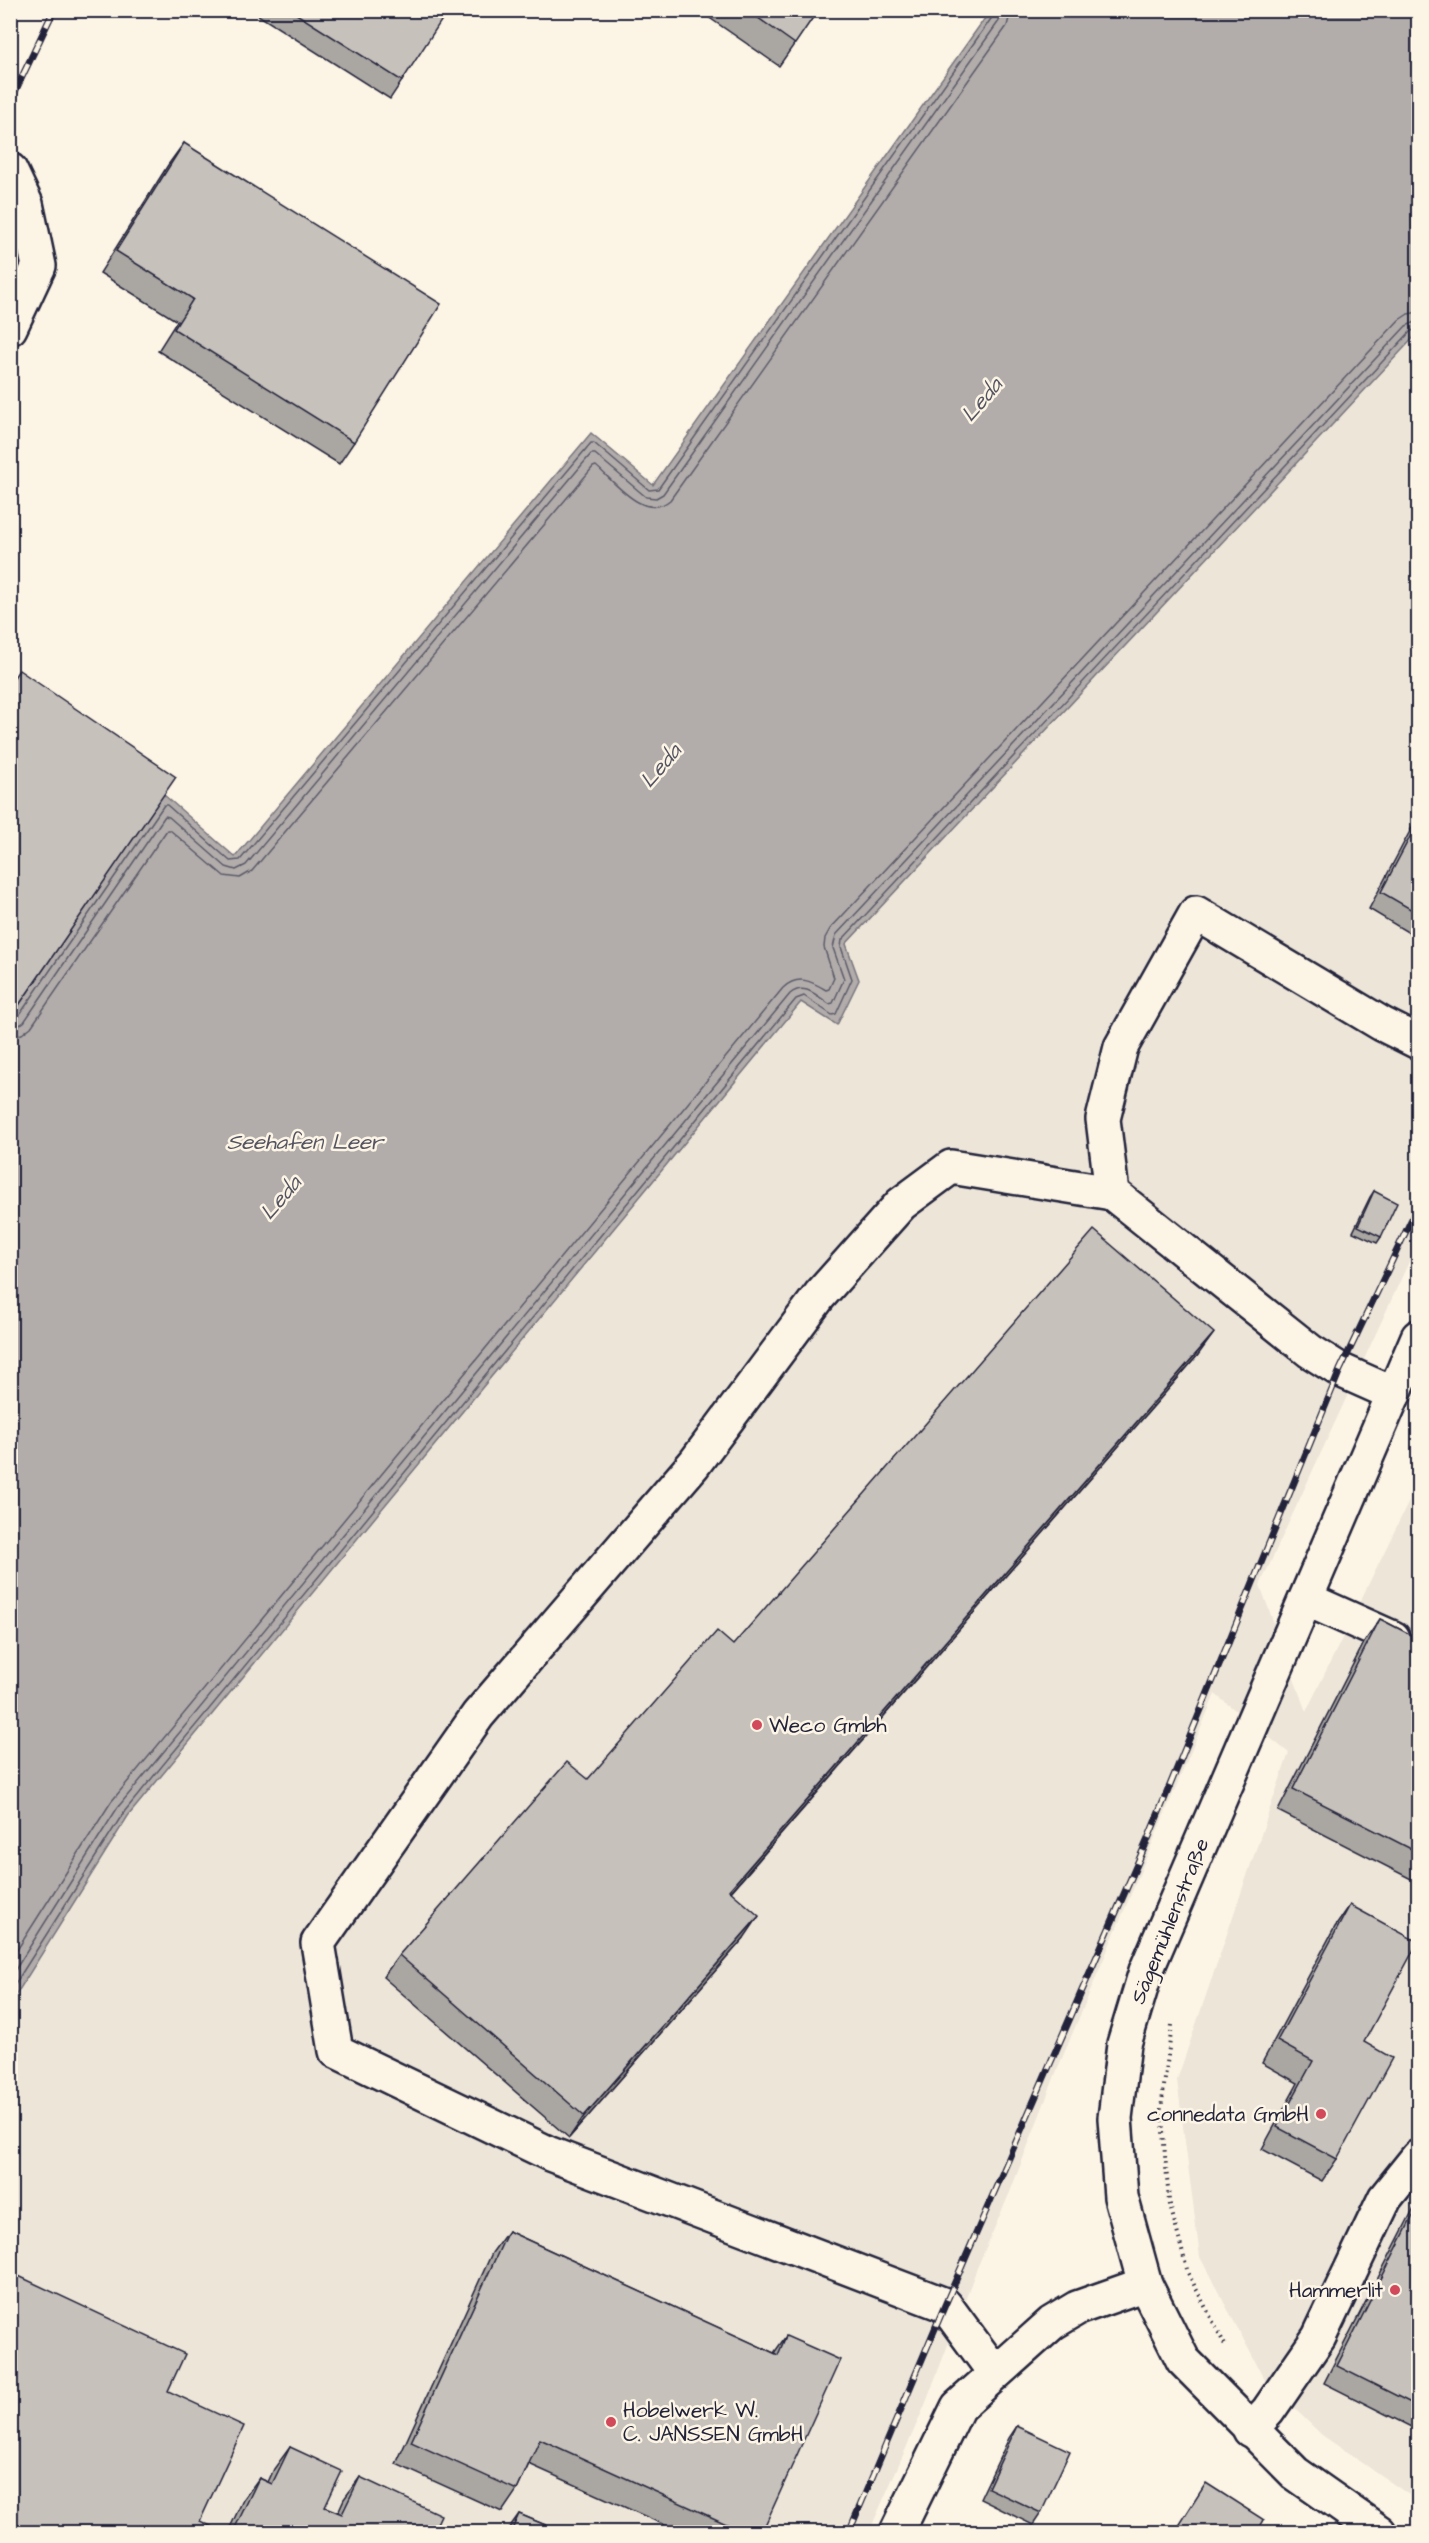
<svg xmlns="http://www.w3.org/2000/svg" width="1429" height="2543" font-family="'Architects Daughter',sans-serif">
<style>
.built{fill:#ece5d8}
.water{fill:#b2adab;stroke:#78757e;stroke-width:1.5}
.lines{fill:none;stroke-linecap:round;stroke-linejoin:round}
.shore{stroke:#5c5a68;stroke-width:1.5}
.minor-casing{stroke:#22223b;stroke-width:38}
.path{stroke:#22223b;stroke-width:4;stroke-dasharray:1.5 4.5;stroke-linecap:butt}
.minor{stroke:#fcf5e5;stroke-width:33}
.rail-casing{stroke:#22223b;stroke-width:7}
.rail{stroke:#fcf5e5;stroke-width:4.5;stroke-dasharray:14;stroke-linecap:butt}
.wall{fill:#aaa6a1;stroke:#22223b;stroke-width:1.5}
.shaded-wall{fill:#8b8783;stroke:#22223b;stroke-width:1.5}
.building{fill:#c6c1bb;stroke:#22223b;stroke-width:1.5}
.poi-dot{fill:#d1495b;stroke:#fcf5e5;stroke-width:2}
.labels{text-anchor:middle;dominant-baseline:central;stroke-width:5;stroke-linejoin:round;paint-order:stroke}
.poi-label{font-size:21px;fill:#22223b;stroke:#fcf5e5;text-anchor:start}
.street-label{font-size:21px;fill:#22223b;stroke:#fcf5e5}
.water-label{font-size:22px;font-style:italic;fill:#545362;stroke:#fcf5e5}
</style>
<rect width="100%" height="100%" fill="#fcf5e5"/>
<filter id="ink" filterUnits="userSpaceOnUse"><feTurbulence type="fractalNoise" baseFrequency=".0167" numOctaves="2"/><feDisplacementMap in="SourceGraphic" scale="12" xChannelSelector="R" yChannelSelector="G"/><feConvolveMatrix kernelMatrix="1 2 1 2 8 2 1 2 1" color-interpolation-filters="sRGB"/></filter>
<g filter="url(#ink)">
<polygon class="built" points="1418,333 1418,1242 1260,1585 1306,1712 1418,1483 1418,2501 1322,2435 1265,2380 1200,2257 1177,2080 1289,1753 1215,1694 1057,2070 1010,2192 977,2268 925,2405 869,2532 11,2532 10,2003 128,1816 801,1001 837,1025 859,980 846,944"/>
<polygon class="water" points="990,11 1418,11 1418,333 846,944 859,980 837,1025 801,1002 128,1816 11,2003 11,1017 163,794 235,857 591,433 653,485"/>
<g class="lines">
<g class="shore">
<polyline points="10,1020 18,1017 164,805 167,805 230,861 240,860 591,443 594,443 649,490 658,489 993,16 994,10"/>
<polyline points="10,1027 18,1026 24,1022 165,816 169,817 226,867 236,870 246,865 591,454 595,454 646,497 656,498 663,494 999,21 1002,10"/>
<path d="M10,1037L22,1034L31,1027L167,830H170L224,876L240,878L252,871L593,467L596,466C615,482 644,522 670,500L1007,26L1011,10"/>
<path d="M10,1961L111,1802L783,988C798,974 811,981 826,990L829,989L834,978L824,947L825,938L830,929L1399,320L1408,314L1418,312"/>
<path d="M10,1978L118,1807L790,994C804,982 816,995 829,1004L833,1003L844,979L833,948L836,935L1406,326L1418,321"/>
<polyline points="10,1992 124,1812 796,999 804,996 832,1015 836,1014 852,979 841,947 842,940 1411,331 1418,329"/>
</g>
<defs>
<g id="minor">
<polyline points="10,170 26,204 39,266 10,328"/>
<polyline points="1394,1394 1340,1370 1310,1351 1112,1193 1103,1119 1121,1047 1196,913 1382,1024 1418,1042"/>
<polyline points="1306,1599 1393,1638"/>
<polyline points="995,2373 945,2305 550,2154 336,2051 318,1943 478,1715 694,1464 820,1295 901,1204 951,1167 1112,1193"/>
<polyline points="1250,2430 1268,2411 1319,2337 1385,2198 1418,2157"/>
<polyline points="897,2532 958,2407 1052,2323 1077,2308 1145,2284"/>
<polyline points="1379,2532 1295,2473 1183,2360 1145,2284 1121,2197 1115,2118 1124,2044 1146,1971 1418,1337"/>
</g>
</defs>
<use href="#minor" class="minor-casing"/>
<polyline class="path" points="1172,2025 1161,2109 1169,2201 1188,2273 1226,2347"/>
<use href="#minor" class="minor"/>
<defs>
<g id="rail">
<polyline points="10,102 54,10"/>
<polyline points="849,2532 945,2305 1148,1839 1340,1370 1418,1206"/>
</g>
</defs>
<use href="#rail" class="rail-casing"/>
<use href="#rail" class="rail"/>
</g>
<g class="wall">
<polygon points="250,10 432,10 402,81 390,99"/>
<polygon points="702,10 818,10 779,66 701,12"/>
<polygon points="184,143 354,442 339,464 158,351 177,321 100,273 168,165"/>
<polygon points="1419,439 1419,451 1414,449"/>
<polygon points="1419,814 1419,939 1369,909"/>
<polygon points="1374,1191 1381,1237 1377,1243 1353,1232 1370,1197"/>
<polygon points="1198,1355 731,1892 744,1938 569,2138 383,1977 399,1955 733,1645"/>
<polygon points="1380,1619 1419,1639 1419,1883 1278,1811 1365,1641"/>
<polygon points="1350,1905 1364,2042 1337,2159 1322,2181 1262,2149 1298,2083 1262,2063 1335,1927"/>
<polygon points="1419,2198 1419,2431 1324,2383"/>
<polygon points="508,2231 774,2353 786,2336 762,2532 680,2532 529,2464 517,2490 502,2512 396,2464 492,2253"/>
<polygon points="1017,2426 1041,2513 1033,2525 980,2499 1009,2438"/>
<polygon points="290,2447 325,2507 338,2512 344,2499 360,2477 433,2532 228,2532 243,2500 259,2478 268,2482 274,2469"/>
<polygon points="519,2514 562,2532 506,2532"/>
</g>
<g class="shaded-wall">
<polygon points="1214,1333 1198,1355 713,1912 729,1890"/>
<polygon points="759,1916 744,1938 569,2138 584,2116"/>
</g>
<g class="building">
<polygon points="290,10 432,10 443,18 402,81"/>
<polygon points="747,10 818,10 795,44"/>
<polygon points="184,143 441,304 354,442 174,329 193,299 116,251"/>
<polygon points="19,670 176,777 10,1018 10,683"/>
<polygon points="1419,820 1419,914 1381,892"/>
<polygon points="1374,1191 1397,1203 1381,1237 1358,1226"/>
<polygon points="1094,1230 1214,1333 729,1890 759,1916 584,2116 399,1955 567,1762 588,1779 717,1631 733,1645"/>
<polygon points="1380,1619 1419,1639 1419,1853 1293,1789"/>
<polygon points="1350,1905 1418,1942 1364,2042 1392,2058 1337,2159 1277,2127 1313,2061 1277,2041"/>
<polygon points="1419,2204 1419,2407 1337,2366"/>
<polygon points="508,2231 778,2355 786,2336 840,2360 762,2532 744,2532 540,2439 517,2490 411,2442"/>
<polygon points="10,2272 185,2354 168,2391 244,2426 200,2521 223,2532 10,2532"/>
<polygon points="1017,2426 1070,2451 1041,2513 988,2488"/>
<polygon points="290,2447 342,2471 325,2507 342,2514 360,2477 441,2515 433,2532 233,2532 259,2478 272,2484"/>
<polygon points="1206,2483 1264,2520 1257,2532 1175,2532"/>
<polygon points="519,2514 562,2532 511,2532"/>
<polygon points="982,2527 995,2532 980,2532"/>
</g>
</g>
<g class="poi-dot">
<circle cx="757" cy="1725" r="6"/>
<circle cx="1321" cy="2114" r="6"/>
<circle cx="1395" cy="2290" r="6"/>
<circle cx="611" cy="2422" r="6"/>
</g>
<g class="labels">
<g class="poi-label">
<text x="769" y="1725">Weco Gmbh</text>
<text x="1309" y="2114" text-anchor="end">connedata GmbH</text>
<text x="1383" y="2290" text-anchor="end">Hammerlit</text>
<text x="623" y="2410">Hobelwerk W.<tspan x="623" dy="24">C. JANSSEN GmbH</tspan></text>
</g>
<g class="street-label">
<text transform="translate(1170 1921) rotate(-68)">Sägemühlenstraße</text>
</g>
<g class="water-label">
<text transform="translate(982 400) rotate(-49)">Leda</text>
<text transform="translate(661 766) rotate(-49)">Leda</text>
<text x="305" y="1142">Seehafen Leer</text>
<text transform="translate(281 1198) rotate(-49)">Leda</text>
</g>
</g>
<rect width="1429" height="2543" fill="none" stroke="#fcf5e5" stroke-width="36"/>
<rect x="18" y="18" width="1393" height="2507" fill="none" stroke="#22223b" stroke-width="2" filter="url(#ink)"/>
</svg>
